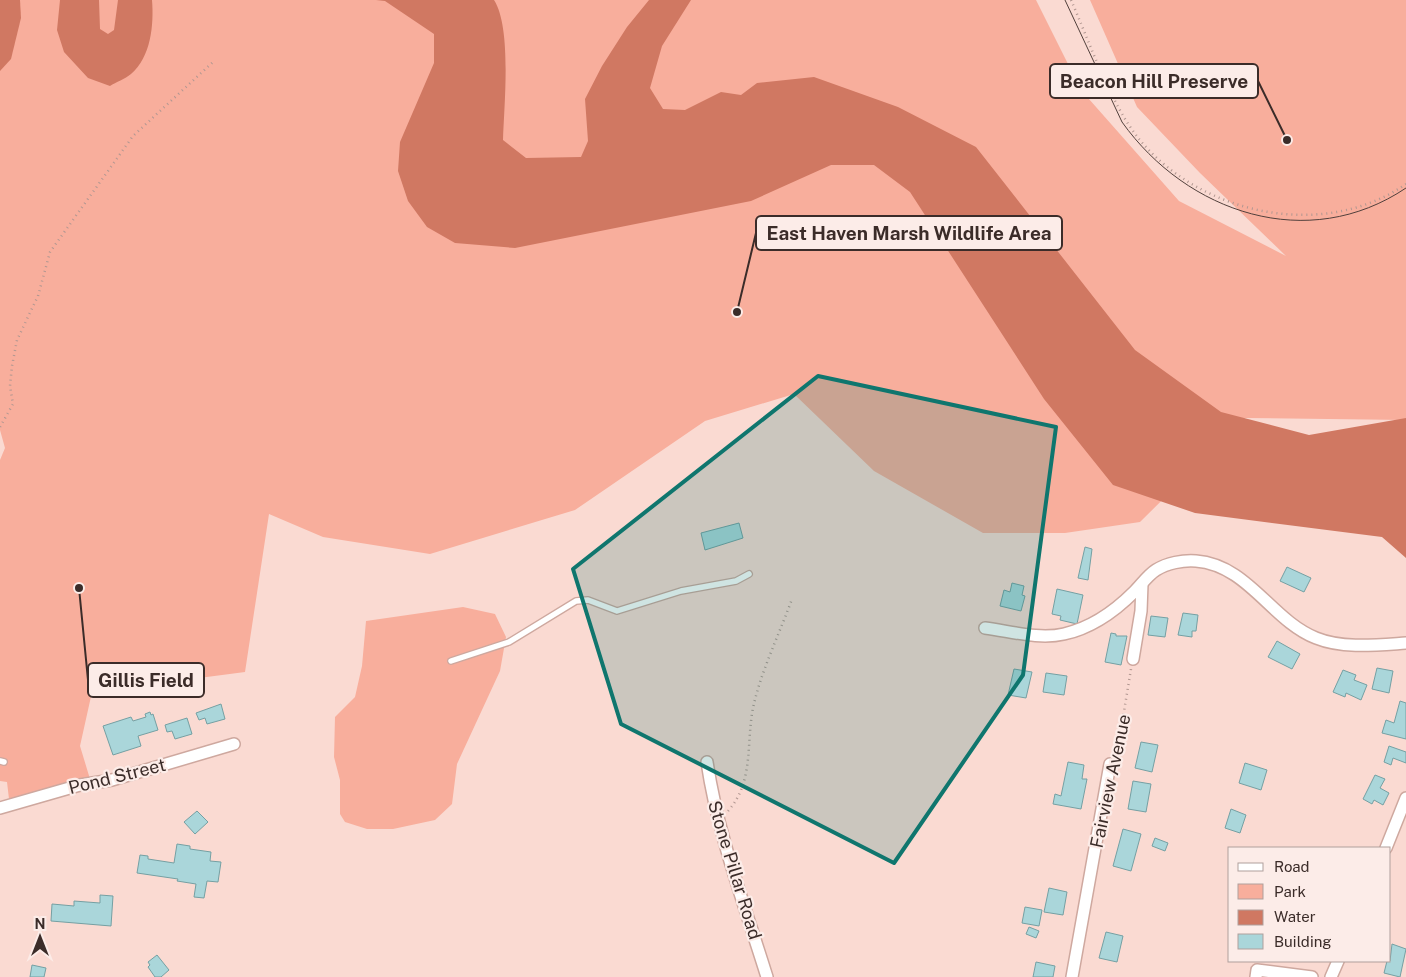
<svg xmlns="http://www.w3.org/2000/svg" width="1406" height="977" font-family="'Public Sans',sans-serif">
<style>
.green{fill:#f8ae9c}
.water{fill:#d07862}
.building{fill:#aad6da;stroke:#75a0a3}
.lines{fill:none;stroke-linecap:round;stroke-linejoin:round}
.service-casing{stroke:#cea89f;stroke-width:8}
.minor-casing{stroke:#cea89f;stroke-width:14}
.path{stroke:#b19791;stroke-width:2.5;stroke-dasharray:1 4;stroke-linecap:butt}
.service{stroke:#fff;stroke-width:5.5}
.minor{stroke:#fff;stroke-width:11}
.tram{stroke:#51403c;stroke-width:1}
.marked{fill:#0f766e;fill-opacity:0.2;stroke:#0f766e;stroke-width:4;stroke-linejoin:round}
.labels{text-anchor:middle;dominant-baseline:central;stroke-width:4.5;stroke-linejoin:round;paint-order:stroke}
.street-label{font-size:18px;fill:#3b2c29;stroke:#fcece8}
.leader{fill:none;stroke:#3b2c29;stroke-width:2}
.callout-dot{fill:#3b2c29;stroke:#fcece8;stroke-width:2}
.callout{fill:#fcece8;stroke:#3b2c29;stroke-width:2}
.callout-label{font-size:19px;text-anchor:middle;font-weight:bold;fill:#3b2c29}
</style>
<rect width="100%" height="100%" fill="#fadad2"/>
<g class="green">
<polygon points="0,0 1036,0 1081,90 1179,201 1286,256 1200,173 1137,107 1090,0 1406,0 1406,420 1245,418 1140,522 1065,533 983,533 874,471 794,394 705,421 575,510 430,554 323,537 269,514 245,672 92,692 80,746 90,779 9,799 7,782 0,781 0,460 5,448 0,430"/>
<polygon points="463,607 495,614 506,637 500,671 457,764 452,804 435,820 393,829 367,829 345,822 340,814 340,780 334,757 335,717 355,697 362,666 366,621"/>
</g>
<g class="water">
<polygon points="0,0 20,0 21,18 11,59 0,71"/>
<path d="M60,0H99L100,29L108,34L114,30L118,0H152C154,25 151,57 131,74C125,79 116,82 110,86L88,78L64,52L57,30Z"/>
<path d="M376,0H494C512,28 504,105 503,140L526,158L581,157L588,141L585,99L602,66L627,27L649,0H691L662,46L650,88L663,109L685,110L721,92L741,95L757,83L814,77L898,107L976,147L1135,350L1221,412L1309,435L1406,418V558L1382,537L1195,513L1113,485L1044,399L910,192L874,165H831L751,201L515,248L455,243L427,227L408,201L398,171L400,142L434,63V34L385,1Z"/>
</g>
<g class="building">
<polygon points="739,523 743,538 705,550 701,533"/>
<polygon points="1085,547 1092,549 1088,580 1078,578"/>
<polygon points="1287,567 1311,578 1304,592 1280,581"/>
<polygon points="1012,583 1024,586 1022,595 1025,596 1021,611 1000,606 1004,590 1010,592"/>
<polygon points="1057,589 1083,595 1077,624 1060,620 1061,616 1052,614"/>
<polygon points="1183,613 1198,615 1196,631 1192,631 1192,637 1178,635"/>
<polygon points="1151,616 1168,618 1165,637 1148,635"/>
<polygon points="1111,633 1116,634 1116,636 1127,636 1121,665 1105,662"/>
<polygon points="1277,641 1300,654 1292,669 1268,657"/>
<polygon points="1377,668 1393,671 1389,693 1372,689"/>
<polygon points="1014,669 1032,672 1026,698 1008,695"/>
<polygon points="1343,670 1356,675 1354,680 1367,685 1361,700 1346,693 1345,697 1333,692"/>
<polygon points="1046,673 1067,676 1064,695 1043,692"/>
<polygon points="1400,701 1406,703 1406,739 1382,733 1386,720 1394,723"/>
<polygon points="221,704 225,719 207,724 205,718 199,720 196,713"/>
<polygon points="150,712 151,715 153,714 158,730 138,736 141,746 113,755 103,726 131,717 133,721 146,717 145,714"/>
<polygon points="187,718 192,734 175,739 172,731 167,732 165,725"/>
<polygon points="1141,742 1158,745 1152,772 1135,768"/>
<polygon points="1389,746 1406,752 1406,763 1393,758 1391,765 1384,762"/>
<polygon points="1068,762 1084,765 1082,779 1087,779 1081,809 1053,804 1055,794 1061,796"/>
<polygon points="1245,763 1267,770 1261,790 1239,783"/>
<polygon points="1375,775 1385,779 1380,788 1389,793 1383,805 1374,800 1372,804 1363,799"/>
<polygon points="1133,781 1151,784 1146,812 1128,809"/>
<polygon points="1231,809 1246,815 1240,833 1225,828"/>
<polygon points="197,811 208,822 195,834 184,822"/>
<polygon points="1123,829 1141,834 1131,871 1113,866"/>
<polygon points="1155,838 1168,843 1165,851 1152,846"/>
<polygon points="177,844 190,846 190,849 211,852 210,861 221,862 218,882 207,881 204,898 194,897 196,884 177,881 178,879 137,873 140,855 148,856 148,859 174,863"/>
<polygon points="1049,888 1067,892 1063,915 1044,912"/>
<polygon points="100,895 113,896 111,926 51,921 52,904 74,906 74,901 100,903"/>
<polygon points="1025,907 1042,910 1039,926 1022,923"/>
<polygon points="1029,927 1039,931 1036,938 1026,934"/>
<polygon points="1106,932 1123,936 1117,962 1099,958"/>
<polygon points="1392,944 1406,949 1400,977 1384,973 1387,961 1390,961"/>
<polygon points="157,955 169,970 161,977 155,977 148,967 150,965 148,962"/>
<polygon points="1036,962 1055,966 1053,977 1033,977"/>
<polygon points="32,965 46,968 44,977 30,977"/>
</g>
<g class="lines">
<defs>
<g id="service">
<polyline points="451,661 509,642 576,601 588,600 617,611 681,591 736,581 749,574"/>
<polyline points="0,761 4,762"/>
</g>
<g id="minor">
<path d="M985,628C1010,631 1039,640 1064,634C1091,628 1115,611 1134,592C1141,585 1148,575 1156,570C1167,563 1183,560 1196,561C1248,565 1271,620 1316,638C1343,649 1377,645 1406,643"/>
<polyline points="1133,659 1141,611 1142,584"/>
<path d="M707,762C718,836 745,906 767,977"/>
<polyline points="0,808 80,785 112,780 234,744"/>
<polyline points="1386,848 1406,798"/>
<polyline points="1072,977 1110,764"/>
<polyline points="1256,977 1257,970 1312,977"/>
<polyline points="1331,977 1338,961"/>
</g>
</defs>
<use href="#service" class="service-casing"/>
<use href="#minor" class="minor-casing"/>
<g class="path">
<path d="M1071,0C1090,43 1110,103 1139,139C1201,215 1324,241 1406,184"/>
<polyline points="0,427 13,404 10,386 12,366 17,340 38,296 50,252 133,136 213,62"/>
<polyline points="1117,754 1131,669"/>
<path d="M728,811C754,782 746,744 753,708C761,671 779,635 792,599"/>
</g>
<use href="#service" class="service"/>
<use href="#minor" class="minor"/>
<path class="tram" d="M1065,0L1122,122C1187,213 1308,254 1406,188"/>
</g>
<path class="marked" d="M818,376L1056,427L1023,675L894,863L621,724L573,569Z"/>
<g class="labels">
<g class="street-label">
<text transform="translate(117 776) rotate(-14)">Pond Street</text>
<text transform="translate(1110 781) rotate(-78)">Fairview Avenue</text>
<text transform="translate(735 870) rotate(73)">Stone Pillar Road</text>
</g>
</g>
<path class="leader" d="M1287 140L1258 81M737 312L756 233M79 588L88 680"/>
<g class="callout-dot">
<circle cx="1287" cy="140" r="5"/>
<circle cx="737" cy="312" r="5"/>
<circle cx="79" cy="588" r="5"/>
</g>
<g class="callout">
<rect x="1050" y="64" width="208" height="34" rx="5"/>
<rect x="756" y="216" width="306" height="34" rx="5"/>
<rect x="88" y="663" width="116" height="34" rx="5"/>
</g>
<g class="callout-label">
<text x="1154" y="88">Beacon Hill Preserve</text>
<text x="909" y="240">East Haven Marsh Wildlife Area</text>
<text x="146" y="687">Gillis Field</text>
</g>
<rect x="1228" y="847" width="162" height="115" fill="#fcece8" stroke="#af9f9c"/>
<rect x="1238" y="863" width="25" height="8" fill="#ffffff" stroke="#af9f9c"/>
<text x="1274" y="872" font-size="15" fill="#3b2c29">Road</text>
<rect x="1238" y="884" width="25" height="15" fill="#f8ae9c" stroke="#af9f9c"/>
<text x="1274" y="897" font-size="15" fill="#3b2c29">Park</text>
<rect x="1238" y="910" width="25" height="15" fill="#d07862" stroke="#af9f9c"/>
<text x="1274" y="922" font-size="15" fill="#3b2c29">Water</text>
<rect x="1238" y="934" width="25" height="15" fill="#aad6da" stroke="#af9f9c"/>
<text x="1274" y="947" font-size="15" fill="#3b2c29">Building</text>
<g transform="translate(40 937)" stroke="#fcece8" stroke-width="4" paint-order="stroke">
<path d="M0-4L9 19L0 12L-9 19Z" fill="#3b2c29"/>
<text y="-8" font-size="14" font-weight="bold" text-anchor="middle" fill="#3b2c29">N</text>
</g>
</svg>
